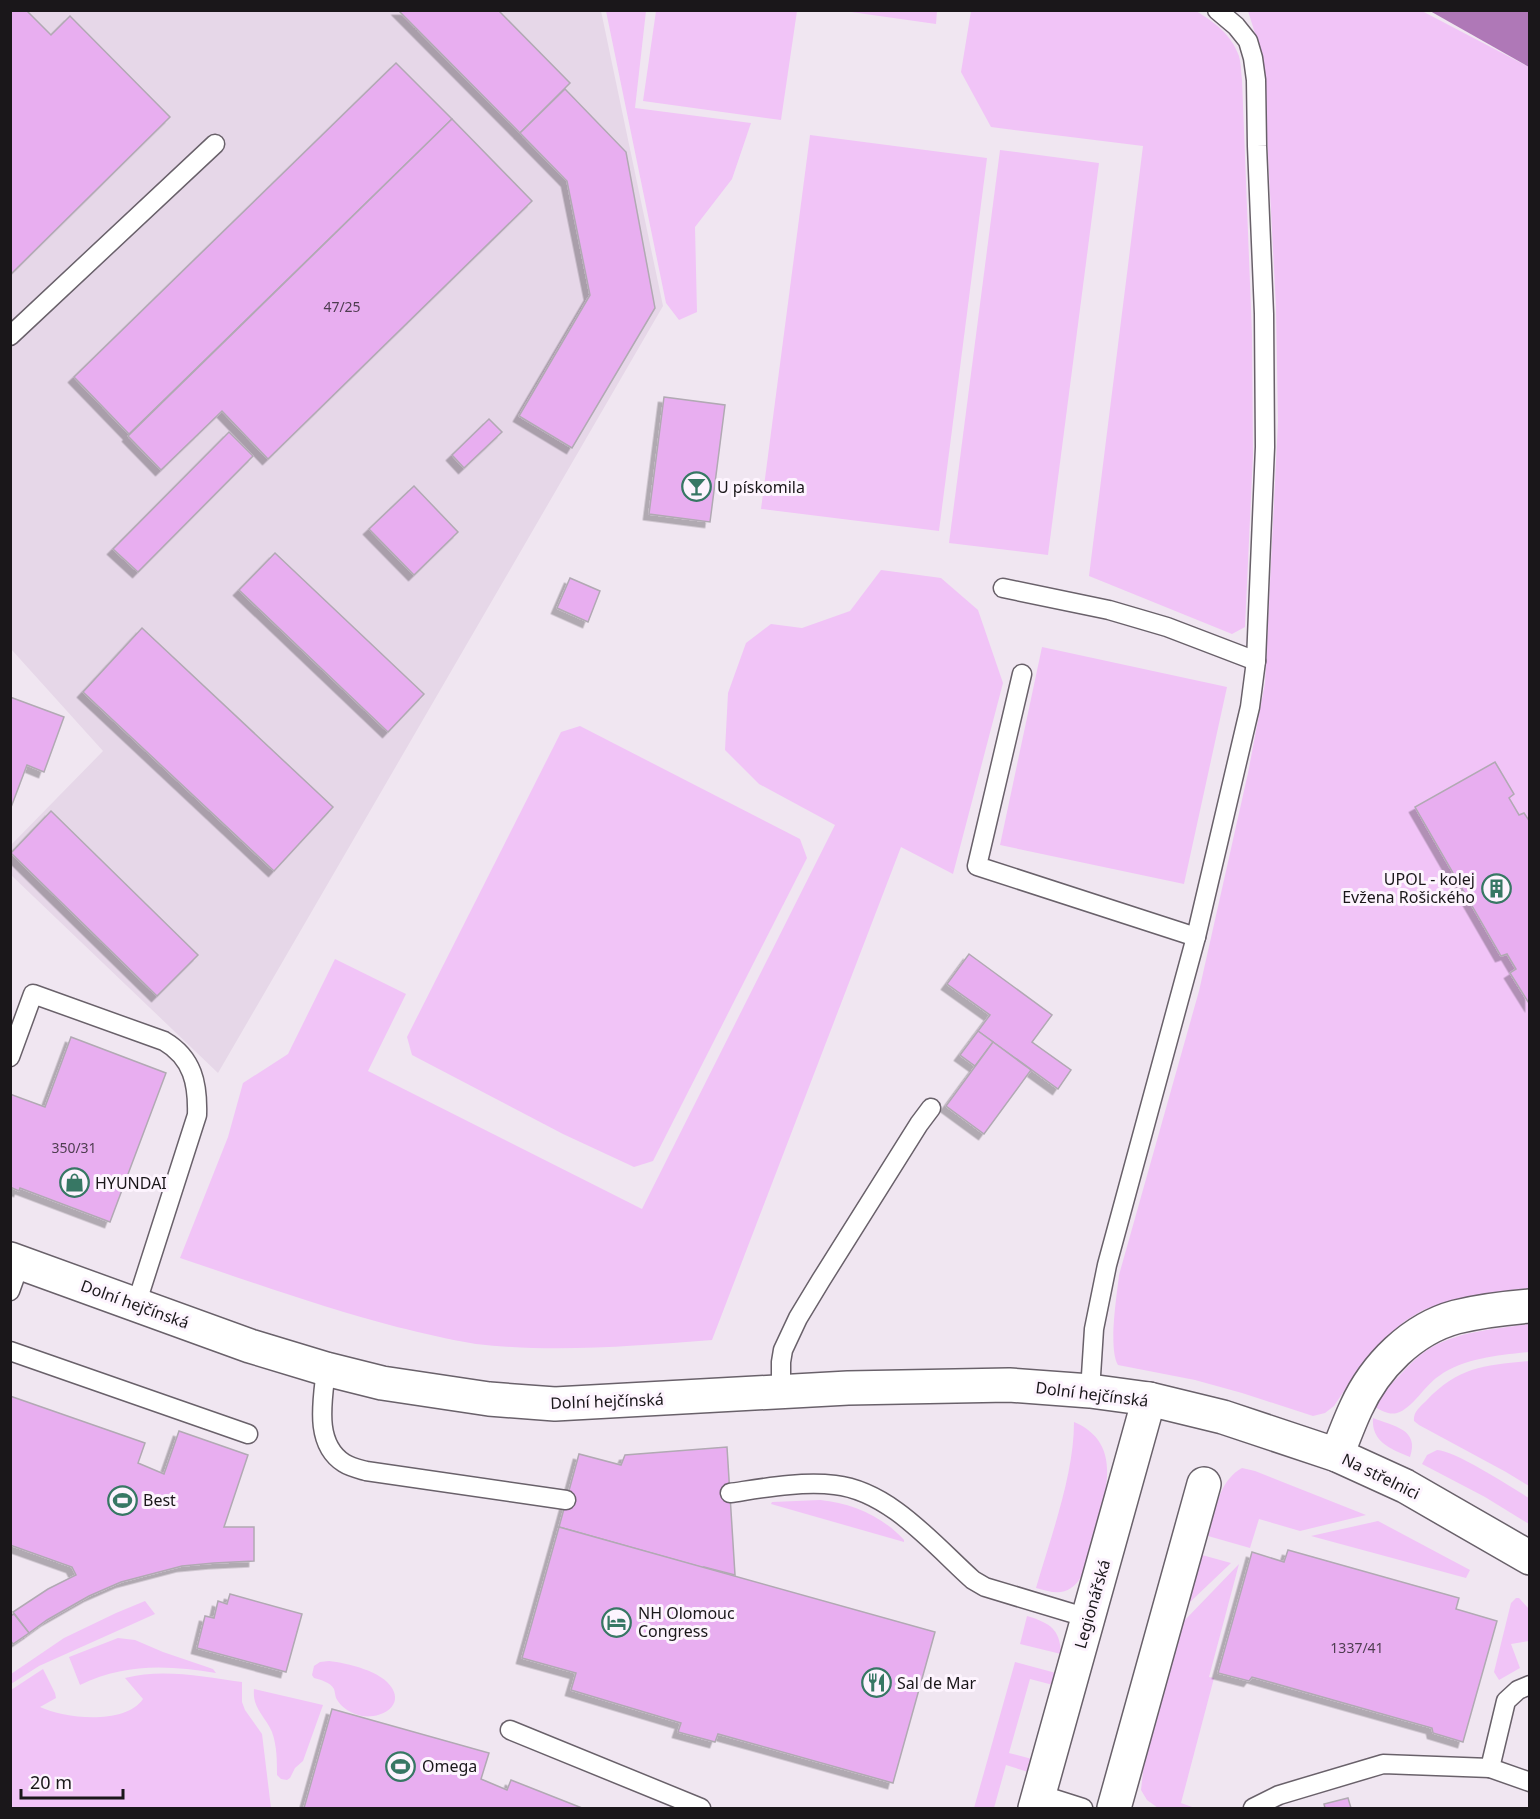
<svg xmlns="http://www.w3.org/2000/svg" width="1540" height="1819" font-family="'Noto Sans',sans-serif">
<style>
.built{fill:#e6d7e8}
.green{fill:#f1c4f7}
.water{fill:#af78b7}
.building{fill:#e8aef0;stroke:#b1a9b3;stroke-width:1.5;filter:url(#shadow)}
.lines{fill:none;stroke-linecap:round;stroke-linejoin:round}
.lane-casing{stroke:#69616a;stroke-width:21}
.street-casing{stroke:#69616a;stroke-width:36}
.secondary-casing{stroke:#69616a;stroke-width:36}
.lane{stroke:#fff;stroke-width:18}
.street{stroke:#fff;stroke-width:33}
.secondary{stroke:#fff;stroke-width:33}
.labels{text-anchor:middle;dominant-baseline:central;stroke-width:6;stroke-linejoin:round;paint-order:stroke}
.number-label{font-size:14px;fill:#4e3d50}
.poi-label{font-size:16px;fill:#1a171a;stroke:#fdf4fe;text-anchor:start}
.street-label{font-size:16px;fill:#1a171a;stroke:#fdf4fe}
</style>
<defs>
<filter id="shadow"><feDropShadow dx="-5.5" dy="5.5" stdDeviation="0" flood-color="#0004"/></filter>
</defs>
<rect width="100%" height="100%" fill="#f0e6f1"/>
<polygon class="built" points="11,11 601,11 663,306 218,1073 11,875 10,846 103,751 11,649"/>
<g class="green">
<polygon points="606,11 646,11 635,108 751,123 732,179 695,227 697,312 679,320 666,303"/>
<polygon points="656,11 797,11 781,120 643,101"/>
<polygon points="844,11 937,11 936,24"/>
<path d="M971,11H1196C1214,22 1231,34 1239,56C1241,63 1241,72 1242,80L1252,334L1253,454L1245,627L1232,634L1089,576L1143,146L991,127L961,72Z"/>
<path d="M1248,11H1422L1529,67V1288L1512,1290L1447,1302L1423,1310L1405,1321L1384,1339L1364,1361L1334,1406L1325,1413L1313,1416L1242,1393L1195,1380L1118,1365C1108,1348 1117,1295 1119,1275L1199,991L1248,773L1265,683L1278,422L1276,307L1263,59Z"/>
<polygon points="810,135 987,158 939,531 761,509"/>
<polygon points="1000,150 1099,163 1048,555 949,543"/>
<path d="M881,570L941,578L978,610L1003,683L953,874L901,847L712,1340C633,1346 555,1353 476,1344C450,1340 423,1333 397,1327C323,1308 252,1282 180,1258L228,1137L243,1083L288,1054L335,959L406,994L368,1071L642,1209L835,825L759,784L725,750L728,693L746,643L771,624L802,628L850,611Z"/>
<polygon points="1042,647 1227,687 1184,884 1000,845"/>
<polygon points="580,726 800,839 807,858 653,1161 634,1167 563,1134 412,1055 407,1037 561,732"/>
<path d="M1529,1324V1352C1500,1355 1464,1358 1439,1376C1425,1385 1412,1409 1397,1413C1389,1415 1382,1411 1375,1407C1381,1395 1390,1385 1400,1375C1408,1366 1417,1357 1427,1350C1457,1331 1495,1329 1529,1324Z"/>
<path d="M1529,1361V1486L1506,1472L1419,1425L1414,1421C1413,1412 1420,1407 1426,1401C1458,1367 1485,1365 1529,1361Z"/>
<path d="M1373,1418C1393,1426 1420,1429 1410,1457C1391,1449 1371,1442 1373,1418Z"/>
<path d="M1074,1422C1126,1444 1104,1498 1093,1538C1088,1555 1086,1578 1071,1588C1060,1596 1048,1591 1036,1588C1051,1536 1074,1475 1074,1422Z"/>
<path d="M1437,1450C1456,1451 1511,1487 1529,1498V1524L1485,1497L1422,1464L1427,1455Z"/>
<path d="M1242,1468L1255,1471L1366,1515L1300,1531L1259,1519L1250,1548L1208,1536C1215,1513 1218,1481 1242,1468Z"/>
<path d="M820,1500C852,1503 882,1516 904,1540V1542L771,1504L772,1502Z"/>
<polygon points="1378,1521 1470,1570 1466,1578 1311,1536"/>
<polygon points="1202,1555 1231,1563 1189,1603"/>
<polygon points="1239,1564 1209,1677 1214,1678 1181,1803 1195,1808 1158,1808 1147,1800 1141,1790 1144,1762 1184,1621"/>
<polygon points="1516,1598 1519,1598 1529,1609 1529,1641 1511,1644 1520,1668 1499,1680 1494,1672 1511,1603"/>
<polygon points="145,1601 155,1614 39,1666 11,1684 11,1674 64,1638 116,1613"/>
<path d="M1027,1616C1050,1623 1060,1629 1061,1654L1020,1644Z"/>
<path d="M118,1638L135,1640L163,1652L213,1669L216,1673C168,1665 125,1663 80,1685L69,1657Z"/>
<path d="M329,1661C347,1663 382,1671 392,1688C404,1708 378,1719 362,1716C352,1714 341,1708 336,1698C335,1695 335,1692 334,1689C330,1682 321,1680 314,1678L312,1675L314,1666L320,1662Z"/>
<polygon points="1015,1662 1056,1673 1053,1685 1030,1679 1009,1753 1032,1759 1028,1772 1006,1765 994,1808 974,1808"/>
<path d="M43,1669L55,1693L56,1698L40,1707C65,1719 125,1725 143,1699L125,1678C163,1668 204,1677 242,1682V1702L245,1710L262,1734L271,1808H11V1690Z"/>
<path d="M254,1689L323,1705L303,1761L295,1768L290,1778L287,1780L281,1779L277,1775C277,1761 277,1746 272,1732C265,1716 252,1708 254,1689Z"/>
</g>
<polygon class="water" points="1430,11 1529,11 1529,67"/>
<g class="building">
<polygon points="10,10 26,10 51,35 70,16 170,117 10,275"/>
<polygon points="398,10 498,10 570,83 520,133"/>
<polygon points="396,63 452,119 129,434 74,377"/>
<polygon points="565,89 626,152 655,308 572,448 519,416 590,295 567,181 520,133"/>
<polygon points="452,119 532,201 268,459 222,411 161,470 128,436"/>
<polygon points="664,397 725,405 710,522 649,514"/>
<polygon points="489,419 502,432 464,468 452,455"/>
<polygon points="229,432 253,456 138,572 113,549"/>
<polygon points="414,486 458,532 414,575 369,529"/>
<polygon points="275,553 424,694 388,732 239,590"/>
<polygon points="570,578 600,591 588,622 557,608"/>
<polygon points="142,628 333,807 274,871 83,692"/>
<polygon points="10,697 64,717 44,772 27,765 10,810"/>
<polygon points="1495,762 1514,794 1509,798 1519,815 1524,813 1530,822 1530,1005 1510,973 1516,969 1507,954 1501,956 1415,807"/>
<polygon points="51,811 198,955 157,996 11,853"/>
<polygon points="969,954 1052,1015 1032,1042 1071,1070 1058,1089 978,1031 990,1015 947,984"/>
<polygon points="978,1031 993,1042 975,1066 960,1055"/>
<polygon points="71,1037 166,1073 110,1222 20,1188 19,1191 10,1187 10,1094 45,1107"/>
<polygon points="993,1042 1031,1070 984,1134 946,1106"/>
<polygon points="10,1396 145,1443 138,1463 164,1474 179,1431 248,1455 224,1527 254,1527 254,1561 214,1563 182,1566 121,1582 89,1596 47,1620 29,1633 13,1612 48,1589 76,1575 72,1567 10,1545"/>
<polygon points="727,1447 735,1575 704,1567 704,1568 559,1527 579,1454 621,1465 625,1455"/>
<polygon points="559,1527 935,1632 893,1783 718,1734 715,1742 678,1732 681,1723 571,1690 576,1673 522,1658"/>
<polygon points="1288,1550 1459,1598 1456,1609 1497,1621 1463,1742 1433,1733 1432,1728 1252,1677 1249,1681 1218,1673 1252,1552 1284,1562"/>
<polygon points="230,1594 302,1614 286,1672 197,1648 205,1616 214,1618 218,1601 227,1604"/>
<polygon points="14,1614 29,1633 13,1644 10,1640 10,1616"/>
<polygon points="332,1709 489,1753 481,1779 507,1790 511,1780 582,1808 304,1808"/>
<polygon points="1348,1798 1351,1808 1325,1808 1324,1804"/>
</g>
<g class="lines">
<defs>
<g id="lane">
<polyline points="10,336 215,144"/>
<polyline points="1003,588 1109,610 1167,627 1256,661"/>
<polyline points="1022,674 977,866 1196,937"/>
<path d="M10,1057L33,994L164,1041C193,1058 198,1084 197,1115L136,1305"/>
<polyline points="10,1291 20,1263"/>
<polyline points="10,1351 248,1434"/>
<path d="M326,1369C323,1399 313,1443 344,1463C350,1467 359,1469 366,1471L566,1500"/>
<polyline points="1090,1391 1094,1329 1107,1265 1196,937 1250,707 1256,661 1265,447 1264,314 1257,146 1256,80 1253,58 1248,41 1236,26 1217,10"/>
<polyline points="781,1392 781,1362 783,1350 798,1318 821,1280 919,1124 931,1108"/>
<path d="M730,1493C764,1488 801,1481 835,1485C890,1491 934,1545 973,1580L985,1587L1088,1618"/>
<polyline points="1530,1685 1518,1690 1506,1701 1490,1768 1530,1782"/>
<polyline points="510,1730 701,1808"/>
<polyline points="1039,1794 1083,1808"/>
<polyline points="1253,1808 1279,1795 1383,1764 1490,1768"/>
</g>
<g id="street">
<path d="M1337,1455C1343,1439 1349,1423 1356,1408C1375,1366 1412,1329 1456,1317C1480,1311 1505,1308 1530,1306"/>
<polyline points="1035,1808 1149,1399"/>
<polyline points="1114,1808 1204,1484"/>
</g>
<polyline id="secondary" points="10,1259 250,1346 326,1369 382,1383 489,1399 555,1404 848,1388 1009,1385 1090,1391 1149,1399 1223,1417 1337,1455 1405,1486 1530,1558"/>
</defs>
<use href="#lane" class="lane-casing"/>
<use href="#street" class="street-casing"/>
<use href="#secondary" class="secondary-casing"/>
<use href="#lane" class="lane"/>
<use href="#street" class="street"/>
<use href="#secondary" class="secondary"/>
</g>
<defs>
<symbol id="bar-ring" viewBox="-11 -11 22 22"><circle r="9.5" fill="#fdf4fe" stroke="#377764" stroke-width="1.5"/><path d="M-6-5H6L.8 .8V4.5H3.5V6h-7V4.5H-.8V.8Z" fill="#377764"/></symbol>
<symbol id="building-ring" viewBox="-11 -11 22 22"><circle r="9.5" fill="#fdf4fe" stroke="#377764" stroke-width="1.5"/><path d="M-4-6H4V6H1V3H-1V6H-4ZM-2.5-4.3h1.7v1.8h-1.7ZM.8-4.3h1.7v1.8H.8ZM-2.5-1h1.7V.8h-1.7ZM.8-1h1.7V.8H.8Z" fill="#377764"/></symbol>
<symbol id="shop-ring" viewBox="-11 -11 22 22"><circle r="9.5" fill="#fdf4fe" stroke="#377764" stroke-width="1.5"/><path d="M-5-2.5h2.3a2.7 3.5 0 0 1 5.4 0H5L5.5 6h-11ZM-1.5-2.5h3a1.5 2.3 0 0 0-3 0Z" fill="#377764"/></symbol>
<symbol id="stadium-ring" viewBox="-11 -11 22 22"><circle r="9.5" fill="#fdf4fe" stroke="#377764" stroke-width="1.5"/><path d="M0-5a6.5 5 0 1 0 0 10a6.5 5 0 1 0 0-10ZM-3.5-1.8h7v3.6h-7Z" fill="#377764"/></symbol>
<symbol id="hotel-ring" viewBox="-11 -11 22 22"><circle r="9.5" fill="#fdf4fe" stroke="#377764" stroke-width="1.5"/><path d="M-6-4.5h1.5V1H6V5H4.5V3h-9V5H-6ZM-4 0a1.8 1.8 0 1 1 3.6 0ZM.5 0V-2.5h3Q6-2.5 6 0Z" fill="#377764"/></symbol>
<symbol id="restaurant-ring" viewBox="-11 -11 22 22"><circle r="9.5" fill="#fdf4fe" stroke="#377764" stroke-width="1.5"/><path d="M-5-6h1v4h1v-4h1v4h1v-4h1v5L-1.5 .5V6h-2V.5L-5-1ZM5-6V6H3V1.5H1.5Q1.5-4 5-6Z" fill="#377764"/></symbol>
</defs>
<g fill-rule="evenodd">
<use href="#bar-ring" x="680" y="470" width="33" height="33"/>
<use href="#building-ring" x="1480" y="872" width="33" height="33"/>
<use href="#shop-ring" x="58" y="1166" width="33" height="33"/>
<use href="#stadium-ring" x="106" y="1484" width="33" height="33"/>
<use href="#hotel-ring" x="600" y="1606" width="33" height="33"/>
<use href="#restaurant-ring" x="860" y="1666" width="33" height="33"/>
<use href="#stadium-ring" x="384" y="1750" width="33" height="33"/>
</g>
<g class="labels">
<g class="number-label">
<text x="342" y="306">47/25</text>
<text x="74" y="1147">350/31</text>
<text x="1357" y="1647">1337/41</text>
</g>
<g class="poi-label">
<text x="717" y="487">U pískomila</text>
<text x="1475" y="879" text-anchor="end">UPOL - kolej<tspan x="1475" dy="18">Evžena Rošického</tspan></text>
<text x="95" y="1183">HYUNDAI</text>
<text x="143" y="1500">Best</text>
<text x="638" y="1613">NH Olomouc<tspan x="638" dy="18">Congress</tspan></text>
<text x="897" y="1683">Sal de Mar</text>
<text x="422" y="1766">Omega</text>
</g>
<g class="street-label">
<text transform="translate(135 1304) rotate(20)">Dolní hejčínská</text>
<text transform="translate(1092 1394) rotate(7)">Dolní hejčínská</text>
<text transform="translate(607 1401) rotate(-2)">Dolní hejčínská</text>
<text transform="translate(1381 1476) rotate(26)">Na střelnici</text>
<text transform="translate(1092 1604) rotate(-74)">Legionářská</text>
</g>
</g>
<rect width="1540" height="1819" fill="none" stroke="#1a171a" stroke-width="24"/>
<path d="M21 1789v9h102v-9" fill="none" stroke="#1a171a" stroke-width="3"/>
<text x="30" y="1789" font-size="18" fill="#1a171a" stroke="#fdf4fe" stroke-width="4.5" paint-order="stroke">20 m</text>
</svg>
